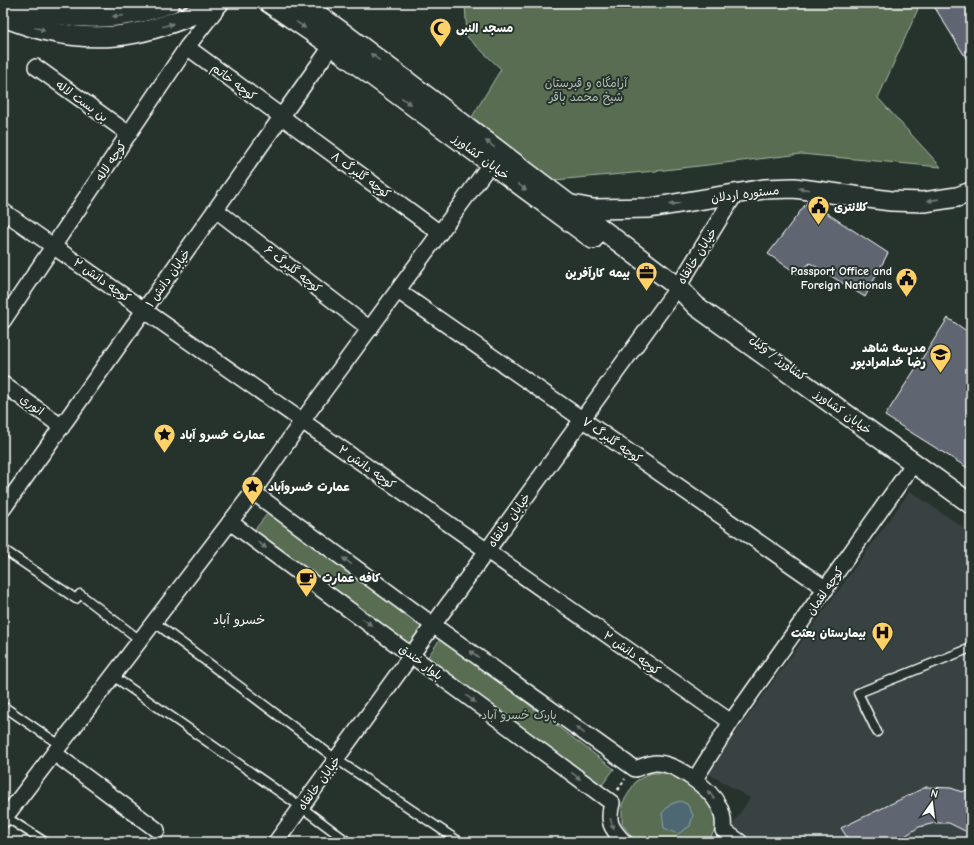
<svg xmlns="http://www.w3.org/2000/svg" width="974" height="845" font-family="'Comic Neue','Playpen Sans Arabic',sans-serif">
<style>
.built{fill:#374242}
.green{fill:#586d51;stroke:#acb6a8}
.water{fill:#4d6873;stroke:#94a4ab}
.building{fill:#606572;stroke:#fff}
.lines{fill:none;stroke-linecap:round;stroke-linejoin:round}
.service-casing{stroke:#fff;stroke-width:11}
.minor-casing{stroke:#fff;stroke-width:18}
.tertiary-casing{stroke:#fff;stroke-width:22}
.path{stroke:#fff;stroke-width:2.5;stroke-dasharray:3 3;stroke-linecap:butt}
.service{stroke:#26332d;stroke-width:8}
.minor{stroke:#26332d;stroke-width:15}
.tertiary{stroke:#26332d;stroke-width:19}
.oneway{fill:#727a76}
.labels{text-anchor:middle;dominant-baseline:central;stroke-width:4;stroke-linejoin:round;paint-order:stroke}
.poi-label{font-size:12px;font-weight:bold;fill:#fff;stroke:#26332d;text-anchor:start}
.street-label{font-size:12px;fill:#fff;stroke:#26332d}
.park-label{font-size:12px;fill:#b4bdb1;stroke:#26332d}
.neighbourhood-label{font-size:13px;fill:#fff;stroke:#26332d}
</style>
<rect width="100%" height="100%" fill="#26332d"/>
<filter id="ink" filterUnits="userSpaceOnUse"><feTurbulence type="fractalNoise" baseFrequency=".025" numOctaves="2"/><feDisplacementMap in="SourceGraphic" scale="8" xChannelSelector="R" yChannelSelector="G"/><feConvolveMatrix kernelMatrix="1 2 1 2 8 2 1 2 1" color-interpolation-filters="sRGB"/></filter>
<g filter="url(#ink)">
<polygon class="built" points="910,491 971,533 971,842 752,842 731,827 750,798 707,773"/>
<g class="green">
<polygon points="465,3 914,3 918,9 878,98 941,167 801,154 656,171 554,180 472,117 501,69 467,37"/>
<polygon points="271,509 424,624 407,646 253,532"/>
<polygon points="441,638 614,769 597,792 425,661"/>
<polygon points="651,773 667,773 691,784 713,810 717,825 708,842 635,841 622,824 622,804 636,781"/>
</g>
<polygon class="water" points="680,801 687,804 693,815 690,826 678,834 664,828 662,813 671,804"/>
<g class="building">
<polygon points="932,3 971,3 971,66"/>
<polygon points="808,201 888,253 865,297 810,263 798,274 768,254"/>
<polygon points="948,318 971,334 971,470 885,416"/>
<polygon points="926,787 951,788 962,792 971,788 971,834 949,823 935,823 919,827 896,842 850,842 841,828"/>
</g>
<g class="lines">
<defs>
<g id="service">
<polyline points="3,549 76,599 80,594 140,640"/>
<polyline points="154,622 336,759 460,842"/>
<polyline points="113,676 301,807 348,842"/>
<polyline points="3,706 60,745"/>
<polyline points="877,732 858,693 971,648"/>
<polyline points="6,817 45,842"/>
</g>
<g id="minor">
<polyline points="187,47 440,233"/>
<polyline points="36,67 129,134"/>
<polyline points="216,210 370,329"/>
<polyline points="3,211 731,722"/>
<polyline points="398,291 826,589"/>
<polyline points="3,321 187,47 221,3"/>
<polyline points="3,384 62,427"/>
<path d="M253,492L433,625L635,769C641,767 649,763 656,763C676,763 710,788 719,806C723,814 724,822 723,830L740,842"/>
<polyline points="3,509 338,37"/>
<path d="M230,522L612,803C607,823 611,828 624,842"/>
<polyline points="54,753 157,830"/>
<polyline points="695,779 731,722 914,463"/>
<polyline points="3,820 253,492 302,421 491,163"/>
<polyline points="276,842 678,287 735,194"/>
</g>
<g id="tertiary">
<path d="M14,3C63,21 121,23 170,3"/>
<polyline points="269,3 332,46 593,239"/>
<polyline points="302,3 342,32 678,287 696,306 971,504"/>
<path d="M3,17C17,22 32,28 47,31C112,46 160,31 219,3"/>
<polyline points="572,205 593,209 650,208 764,189 794,188 891,201 924,202 957,197 971,192"/>
</g>
</defs>
<use href="#service" class="service-casing"/>
<use href="#minor" class="minor-casing"/>
<use href="#tertiary" class="tertiary-casing"/>
<polyline class="path" points="618,790 625,779"/>
<use href="#service" class="service"/>
<use href="#minor" class="minor"/>
<use href="#tertiary" class="tertiary"/>
</g>
<defs><path id="oneway-solid" d="M-6-.8H1V-3.2L6.5 0L1 3.2V.8H-6Z"/></defs>
<g class="oneway">
<use href="#oneway-solid" transform="translate(118 16) rotate(175)"/>
<use href="#oneway-solid" transform="translate(168 25) rotate(-18)"/>
<use href="#oneway-solid" transform="translate(301 25) rotate(34)"/>
<use href="#oneway-solid" transform="translate(40 29) rotate(18)"/>
<use href="#oneway-solid" transform="translate(375 57) rotate(-143)"/>
<use href="#oneway-solid" transform="translate(406 101) rotate(37)"/>
<use href="#oneway-solid" transform="translate(490 144) rotate(-143)"/>
<use href="#oneway-solid" transform="translate(522 187) rotate(37)"/>
<use href="#oneway-solid" transform="translate(804 189) rotate(-173)"/>
<use href="#oneway-solid" transform="translate(933 200) rotate(172)"/>
<use href="#oneway-solid" transform="translate(675 204) rotate(171)"/>
<use href="#oneway-solid" transform="translate(262 545) rotate(36)"/>
<use href="#oneway-solid" transform="translate(347 561) rotate(-144)"/>
<use href="#oneway-solid" transform="translate(367 622) rotate(36)"/>
<use href="#oneway-solid" transform="translate(474 654) rotate(-144)"/>
<use href="#oneway-solid" transform="translate(471 699) rotate(37)"/>
<use href="#oneway-solid" transform="translate(580 730) rotate(-144)"/>
<use href="#oneway-solid" transform="translate(576 776) rotate(37)"/>
<use href="#oneway-solid" transform="translate(711 795) rotate(-130)"/>
<use href="#oneway-solid" transform="translate(612 824) rotate(72)"/>
</g>
</g>
<defs>
<symbol id="mosque-pin" viewBox="-11 -11 22 30"><path d="M0 17L-7.5 6A9.5 9.5 0 1 1 7.5 6Z" fill="#ffd166" stroke="#26332d"/><path d="M3.5-4.9A6 6 0 1 0 3.5 4.9A5 5 0 1 1 3.5-4.9Z" fill="#111"/></symbol>
<symbol id="civic-pin" viewBox="-11 -11 22 30"><path d="M0 17L-7.5 6A9.5 9.5 0 1 1 7.5 6Z" fill="#ffd166" stroke="#26332d"/><path d="M-.6-6.5H3V-4.5H.6V-3L4-1V1h2V6H-6V1h2V-1L-.6-3ZM-1.2 2.5V6h2.4V2.5Z" fill="#111"/></symbol>
<symbol id="office-pin" viewBox="-11 -11 22 30"><path d="M0 17L-7.5 6A9.5 9.5 0 1 1 7.5 6Z" fill="#ffd166" stroke="#26332d"/><path d="M-6-3h4V-5.5h4V-3h4V5H-6ZM-1-4.5V-3h2v-1.5ZM-6 0V1H6V0Z" fill="#111"/></symbol>
<symbol id="school-pin" viewBox="-11 -11 22 30"><path d="M0 17L-7.5 6A9.5 9.5 0 1 1 7.5 6Z" fill="#ffd166" stroke="#26332d"/><path d="M0-5L7-2L0 1L-7-2ZM-4 1L0 2.5L4 1V4Q0 6-4 4Z" fill="#111"/></symbol>
<symbol id="sight-pin" viewBox="-11 -11 22 30"><path d="M0 17L-7.5 6A9.5 9.5 0 1 1 7.5 6Z" fill="#ffd166" stroke="#26332d"/><path d="M0-6L1.8-2.2L6-1.7L2.9 1.2L3.7 5.4L0 3.3L-3.7 5.4L-2.9 1.2L-6-1.7L-1.8-2.2Z" fill="#111"/></symbol>
<symbol id="cafe-pin" viewBox="-11 -11 22 30"><path d="M0 17L-7.5 6A9.5 9.5 0 1 1 7.5 6Z" fill="#ffd166" stroke="#26332d"/><path d="M-5.5-4.5H6V0H3Q3 3.5 0 3.5H-2.5Q-5.5 3.5-5.5 0ZM3-3.2v2h1.7v-2ZM-6 4.5H4V6H-6Z" fill="#111"/></symbol>
<symbol id="hospital-pin" viewBox="-11 -11 22 30"><path d="M0 17L-7.5 6A9.5 9.5 0 1 1 7.5 6Z" fill="#ffd166" stroke="#26332d"/><path d="M-5-5h3v3.5h4V-5h3V5h-3V1.5h-4V5h-3Z" fill="#111"/></symbol>
</defs>
<g fill-rule="evenodd">
<use href="#mosque-pin" x="428" y="16" width="25" height="34"/>
<use href="#civic-pin" x="806" y="194" width="25" height="34"/>
<use href="#office-pin" x="634" y="260" width="25" height="34"/>
<use href="#civic-pin" x="894" y="266" width="25" height="34"/>
<use href="#school-pin" x="928" y="342" width="25" height="34"/>
<use href="#sight-pin" x="152" y="422" width="25" height="34"/>
<use href="#sight-pin" x="240" y="474" width="25" height="34"/>
<use href="#cafe-pin" x="294" y="566" width="25" height="34"/>
<use href="#hospital-pin" x="870" y="620" width="25" height="34"/>
</g>
<g class="labels">
<g class="poi-label">
<text x="456" y="28">مسجد النبی</text>
<text x="834" y="207">کلانتری</text>
<text x="892" y="271" text-anchor="end">Passport Office and<tspan x="892" dy="14">Foreign Nationals</tspan></text>
<text x="630" y="273" text-anchor="end">بیمه کارآفرین</text>
<text x="926" y="348" text-anchor="end">مدرسه شاهد<tspan x="926" dy="14">رضا خدامرادپور</tspan></text>
<text x="180" y="435">عمارت خسرو آباد</text>
<text x="268" y="487">عمارت خسروآباد</text>
<text x="322" y="578">کافه عمارت</text>
<text x="866" y="633" text-anchor="end">بیمارستان بعثت</text>
</g>
<g class="street-label">
<text transform="translate(234 82) rotate(37)">کوچه خاتم</text>
<text transform="translate(82 101) rotate(36)">بن بست لاله</text>
<text transform="translate(481 157) rotate(37)">خیابان کشاورز</text>
<text transform="translate(111 161) rotate(-56)">کوچه لاله</text>
<text transform="translate(361 175) rotate(36)">کوچه گلبرگ ۸</text>
<text transform="translate(745 194) rotate(-7)">مستوره اردلان</text>
<text transform="translate(697 256) rotate(-58)">خیابان خانقاه</text>
<text transform="translate(293 269) rotate(38)">کوچه گلبرگ ۶</text>
<text transform="translate(168 278) rotate(-55)">خیابان دانش ۱</text>
<text transform="translate(102 280) rotate(35)">کوچه دانش ۲</text>
<text transform="translate(778 358) rotate(37)">کشاورز / وکیل</text>
<text transform="translate(32 405) rotate(36)">انوری</text>
<text transform="translate(843 412) rotate(36)">خیابان کشاورز</text>
<text transform="translate(612 440) rotate(35)">کوچه گلبرگ ۷</text>
<text transform="translate(367 467) rotate(35)">کوچه دانش ۲</text>
<text transform="translate(509 520) rotate(-54)">خیابان خانقاه</text>
<text transform="translate(825 591) rotate(-55)">کوچه لقمان</text>
<text transform="translate(632 653) rotate(35)">کوچه دانش ۲</text>
<text transform="translate(421 662) rotate(37)">بلوار خندق</text>
<text transform="translate(319 783) rotate(-54)">خیابان خانقاه</text>
</g>
<g class="park-label">
<text x="586" y="83">آرامگاه و قبرستان<tspan x="586" dy="14">شیخ محمد باقر</tspan></text>
<text x="519" y="715">پارک خسرو آباد</text>
</g>
<g class="neighbourhood-label">
<text x="239" y="619">خسرو آباد</text>
</g>
</g>
<rect width="974" height="845" fill="none" stroke="#26332d" stroke-width="16"/>
<rect x="8" y="8" width="958" height="829" fill="none" stroke="#fff" stroke-width="1.5" filter="url(#ink)"/>
<g transform="translate(932 803) rotate(14)" stroke="#26332d" stroke-width="3" paint-order="stroke">
<path d="M0-3L7 15L0 10L-7 15Z" fill="#ffffff"/>
<text y="-6" font-size="11" font-weight="bold" text-anchor="middle" fill="#ffffff">N</text>
</g>
</svg>
